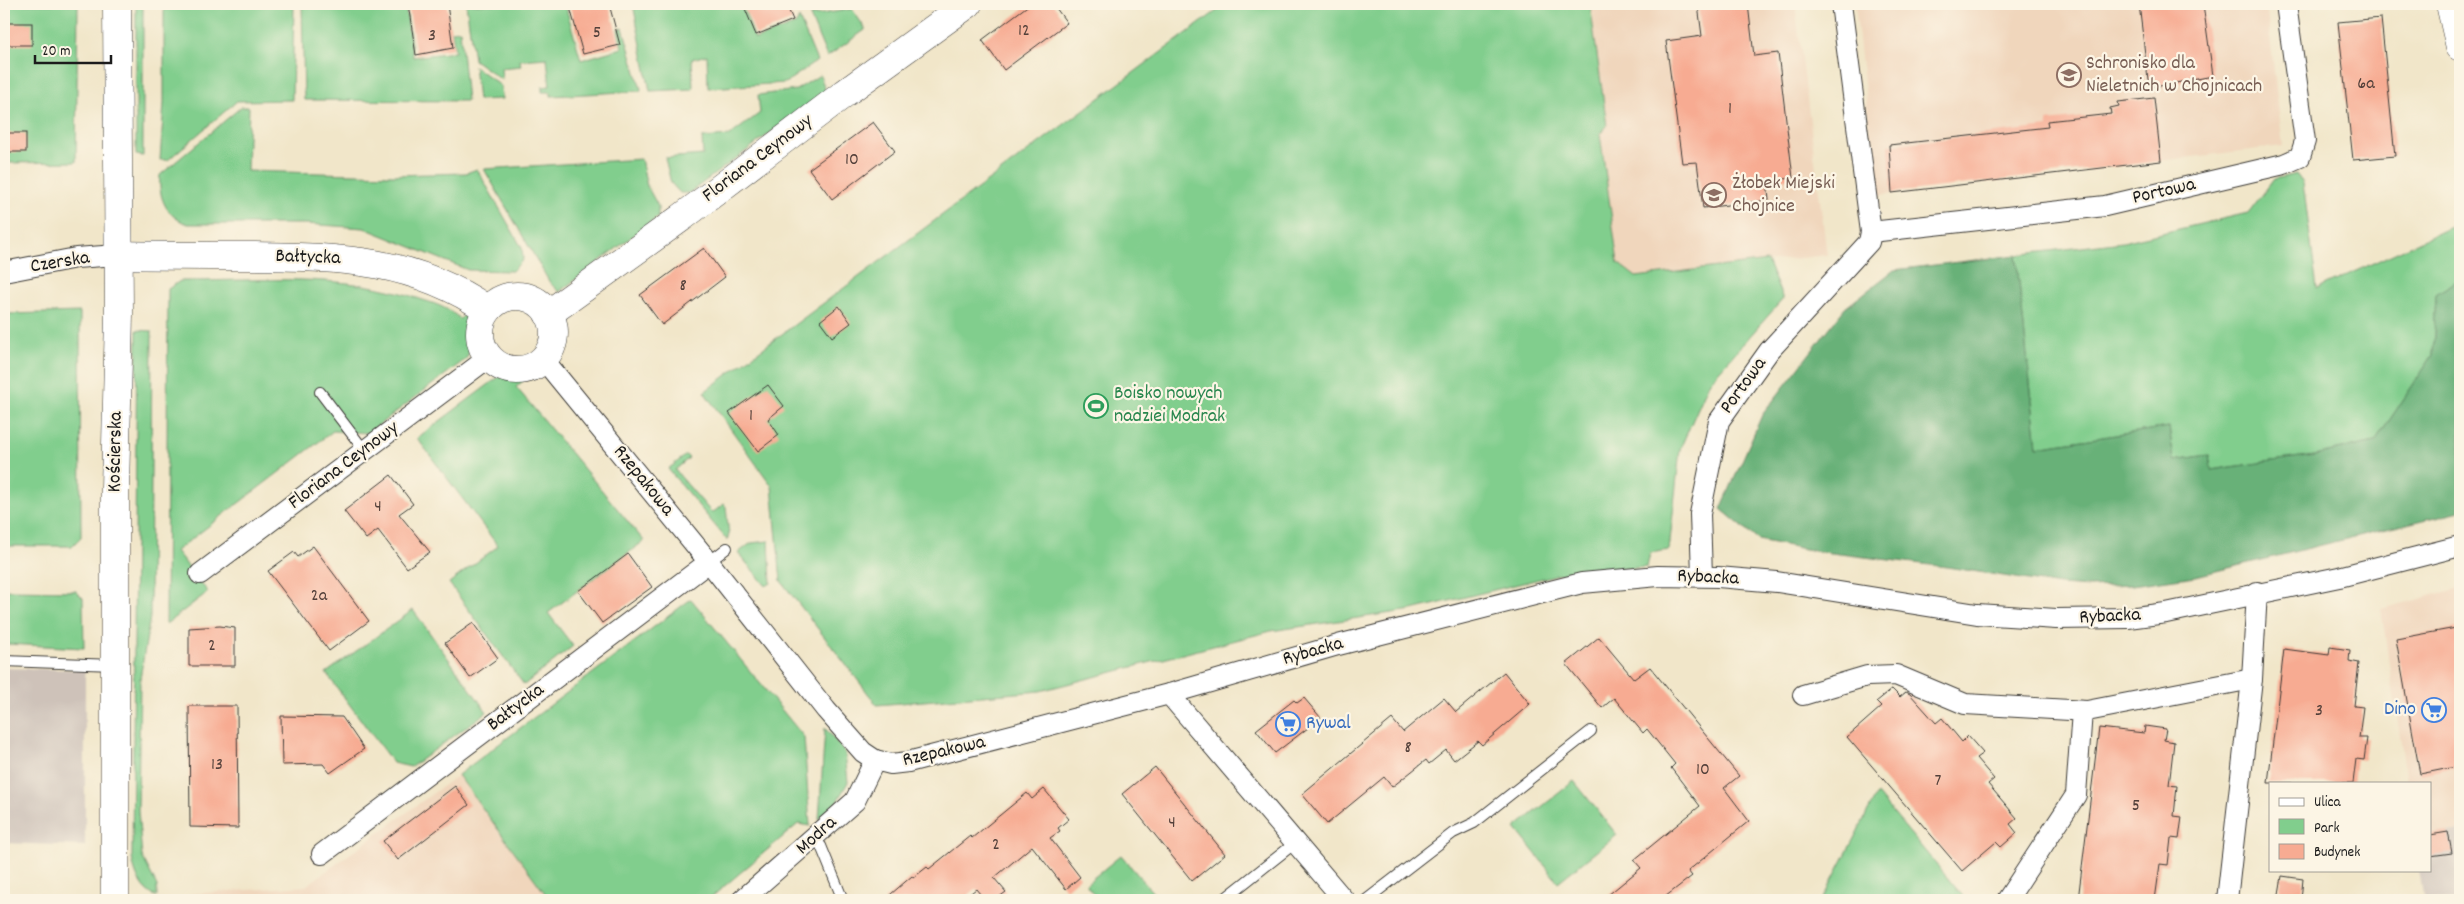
<svg xmlns="http://www.w3.org/2000/svg" width="2464" height="904" font-family="Dekko,sans-serif">
<style>
.built{fill:#f0d6bc}
.industrial{fill:#cec2b9}
.green{fill:#81ce8d;stroke:#4e7554}
.forest{fill:#68b178;stroke:#42664a}
.building{fill:#f7ab92}
.lines{fill:none;stroke-linecap:round;stroke-linejoin:round}
.lane-casing{stroke:#3c3a36;stroke-width:12}
.street-casing{stroke:#3c3a36;stroke-width:22}
.secondary-casing{stroke:#3c3a36;stroke-width:29}
.lane{stroke:#fff;stroke-width:10}
.street{stroke:#fff;stroke-width:20}
.secondary{stroke:#fff;stroke-width:28}
.labels{text-anchor:middle;dominant-baseline:central;stroke-width:4.5;stroke-linejoin:round;paint-order:stroke}
.number-label{font-size:18px;fill:#53403a}
.education-label{font-size:20px;fill:#785e54;stroke:#fcf5e5;text-anchor:start}
.street-label{font-size:20px;fill:#1c1c1c;stroke:#fcf5e5}
.leisure-label{font-size:20px;fill:#27864d;stroke:#fcf5e5;text-anchor:start}
.shop-label{font-size:20px;fill:#366cbe;stroke:#fcf5e5;text-anchor:end}
</style>
<rect width="100%" height="100%" fill="#fcf5e5"/>
<filter id="ink" filterUnits="userSpaceOnUse"><feTurbulence type="fractalNoise" baseFrequency=".02" numOctaves="2"/><feDisplacementMap in="SourceGraphic" scale="10" xChannelSelector="R" yChannelSelector="G"/><feConvolveMatrix kernelMatrix="1 2 1 2 8 2 1 2 1" color-interpolation-filters="sRGB"/></filter>
<filter id="wash" filterUnits="userSpaceOnUse"><feTurbulence type="fractalNoise" baseFrequency=".0096" numOctaves="4" result="noise"/><feDisplacementMap in="SourceGraphic" scale="20" xChannelSelector="R" yChannelSelector="G"/><feGaussianBlur stdDeviation="1.12" result="paint"/><feColorMatrix in="noise" values="0 0 0 0 0 0 0 0 0 0 0 0 0 0 0 0 0 1.4 0 .05"/><feComposite in="paint" operator="in"/></filter>
<g filter="url(#wash)">
<rect width="100%" height="100%" fill="#f1e6c9"/>
<g class="built">
<polygon points="1590,4 1795,4 1827,255 1636,277 1618,263 1600,134 1607,126"/>
<polygon points="1855,4 2266,4 2283,146 1877,195"/>
<polygon points="2460,588 2460,830 2430,835 2430,783 2407,783 2381,609"/>
<polygon points="458,775 550,900 189,900 189,894 306,886"/>
</g>
<g class="industrial">
<polygon points="4,314 7,314 6,644 4,644"/>
<polygon points="4,668 85,670 85,846 4,843"/>
<polygon points="2460,830 2460,900 2424,900 2419,870 2430,870 2430,835"/>
</g>
<g class="green">
<polygon points="4,4 78,4 76,162 4,163"/>
<polygon points="136,4 143,4 143,156 136,155"/>
<polygon points="164,4 294,4 292,100 237,101 168,160 160,160 164,103"/>
<polygon points="302,4 405,4 413,57 455,52 452,31 460,30 467,101 304,100"/>
<polygon points="466,4 565,4 581,60 622,48 618,29 623,28 641,89 640,91 551,96 551,92 542,92 542,87 550,86 547,58 520,60 521,66 501,68 502,80 474,60"/>
<polygon points="633,4 742,4 755,39 796,24 799,18 817,61 785,83 708,88 707,55 692,59 693,89 650,91"/>
<polygon points="1226,4 1590,4 1607,126 1600,134 1618,263 1636,277 1767,261 1783,299 1710,381 1680,449 1669,550 1650,553 1647,567 1560,574 1412,610 1271,631 1040,691 877,705 781,581 772,486 704,392"/>
<polygon points="852,9 865,28 865,30 827,57 810,16"/>
<polygon points="474,66 501,86 502,99 478,100"/>
<polygon points="820,75 826,92 689,193 680,193 671,183 665,158 703,155 702,138 729,136 760,113 758,95 796,90"/>
<path d="M241,107H249L247,171L392,175L466,173L477,169L522,248L523,260L512,271L468,270L364,228L306,224H188C166,217 158,197 160,175Z"/>
<polygon points="641,159 647,186 658,206 658,217 559,292 550,283 484,169"/>
<polygon points="2296,174 2303,183 2317,289 2460,223 2460,279 2436,294 2433,355 2375,442 2314,455 2211,470 2209,455 2174,460 2169,427 2037,447 2016,255 2123,242 2248,213 2274,179"/>
<path d="M180,281C261,281 346,272 423,300C437,304 450,309 460,319L465,314C475,330 474,343 466,359L368,433L333,431L176,551L208,592L166,624L168,289Z"/>
<polygon points="80,312 81,537 72,546 6,546 7,314"/>
<path d="M137,330L152,331L150,617L140,679L138,810L142,856L157,886V897C141,891 134,873 132,857Z"/>
<polygon points="512,367 526,378 516,387 644,541 548,613 573,646 524,685 449,583 498,546 417,438"/>
<polygon points="686,455 689,458 675,470 712,513 724,504 726,507 729,535 727,540 668,469"/>
<polygon points="769,541 771,583 766,586 738,553 751,543"/>
<polygon points="7,590 76,591 83,598 84,648 6,644"/>
<polygon points="691,599 804,737 810,826 798,824 708,900 550,900 458,775"/>
<polygon points="413,610 487,712 411,767 393,763 326,673"/>
<polygon points="825,728 845,752 848,782 834,807 819,819"/>
<polygon points="1574,781 1617,835 1558,882 1515,828"/>
<polygon points="1877,794 1966,900 1822,900"/>
<polygon points="1121,855 1159,900 1098,900 1086,884"/>
</g>
<polygon class="forest" points="2016,255 2037,447 2169,427 2174,460 2209,455 2211,470 2314,455 2375,442 2433,355 2436,294 2460,279 2460,511 2196,576 2132,585 2090,587 2060,585 1947,567 1815,551 1758,540 1721,509 1762,415 1845,308 1894,270"/>
<g id="blocks">
<g class="building">
<polygon points="408,4 447,4 453,48 416,55"/>
<polygon points="569,4 609,4 620,45 583,54"/>
<polygon points="743,4 786,4 793,20 756,35"/>
<polygon points="1030,4 1053,4 1067,23 1004,70 982,40"/>
<polygon points="1711,4 1748,4 1754,56 1778,53 1793,178 1767,181 1769,200 1703,208 1697,162 1682,163 1666,41 1702,36 1698,5"/>
<polygon points="2139,4 2203,4 2213,76 2149,88"/>
<polygon points="2381,18 2395,156 2353,160 2338,22"/>
<rect x="4" y="23" width="28" height="22"/>
<polygon points="2154,98 2161,161 1892,193 1889,145 2048,127 2047,121 2111,114 2110,108 2119,106 2118,102"/>
<polygon points="873,122 895,151 832,199 809,169"/>
<rect x="4" y="133" width="22" height="19"/>
<polygon points="704,248 725,277 662,325 640,295"/>
<polygon points="839,306 851,323 832,337 820,321"/>
<polygon points="768,385 784,406 768,419 779,435 758,451 729,413"/>
<polygon points="391,475 413,504 399,514 430,552 407,568 378,530 366,539 344,511"/>
<polygon points="313,546 369,621 329,651 268,571 294,552 298,557"/>
<polygon points="628,554 652,587 602,623 578,591"/>
<polygon points="473,623 498,658 470,678 445,643"/>
<polygon points="220,626 235,628 235,666 189,666 189,628"/>
<polygon points="2456,628 2460,653 2460,766 2420,774 2396,639"/>
<polygon points="1599,637 1634,679 1650,667 1739,776 1724,788 1749,821 1688,871 1692,876 1661,900 1602,900 1641,868 1634,860 1700,806 1671,768 1675,764 1647,729 1643,733 1614,698 1602,708 1566,664"/>
<polygon points="2330,647 2350,650 2349,661 2359,663 2354,706 2363,707 2359,738 2367,738 2364,760 2356,759 2353,783 2268,783 2284,649 2329,655"/>
<polygon points="1504,672 1530,704 1482,745 1478,741 1454,760 1446,750 1429,764 1426,760 1392,787 1384,777 1327,824 1302,794 1392,719 1403,732 1444,698 1456,712"/>
<polygon points="1892,689 1900,697 1906,692 1910,694 1936,723 1942,718 1962,742 1968,736 1983,753 1976,758 1994,779 1988,784 2017,818 2010,824 2017,833 2001,847 1996,842 1962,871 1847,737 1881,707 1876,702"/>
<polygon points="1304,698 1321,718 1275,753 1256,730 1294,700 1297,703"/>
<polygon points="189,706 237,706 238,828 190,827"/>
<polygon points="281,716 342,717 364,749 330,773 323,764 282,765"/>
<polygon points="2145,726 2166,729 2164,740 2174,742 2169,785 2177,786 2174,816 2182,817 2179,839 2171,838 2168,865 2160,864 2155,900 2078,900 2099,728 2144,733"/>
<polygon points="1155,767 1225,854 1192,881 1122,794"/>
<polygon points="455,786 469,805 398,860 383,841"/>
<polygon points="1044,789 1069,819 1058,828 1060,831 1050,838 1080,877 1066,889 1032,846 994,878 1006,892 995,900 985,900 976,889 962,900 884,900 912,876 913,878 927,867 929,869 970,836 972,838 1027,793 1032,799"/>
<polygon points="2448,832 2452,853 2430,856 2430,835"/>
<polygon points="2282,876 2303,879 2301,900 2278,900"/>
</g>
</g>
</g>
<g filter="url(#ink)">
<use href="#blocks" fill-opacity="0" stroke="#3c3a36" stroke-width="1"/>
<g class="lines">
<defs>
<g id="lane">
<polyline points="320,392 364,450"/>
<polyline points="709,562 727,548"/>
<polyline points="4,661 114,665"/>
<polyline points="815,839 821,846 843,900"/>
<polyline points="1223,900 1295,843"/>
<polyline points="1366,900 1453,833 1474,823 1591,731"/>
</g>
<g id="street">
<polyline points="1871,232 2105,206 2284,164 2300,157 2305,141 2286,4"/>
<polyline points="4,272 76,258 117,255"/>
<polyline points="544,360 709,562 826,710 863,752 875,760 891,764 908,762 1169,694 1344,900"/>
<polyline points="200,574 488,358"/>
<polyline points="1702,576 1700,514 1719,421 1769,351 1869,242 1871,232 1841,4"/>
<polyline points="1169,694 1338,645 1582,583 1658,576 1718,577 1777,582 1977,614 2056,619 2128,618 2166,613 2339,577 2460,546"/>
<polyline points="1803,695 1867,676 1896,675 1965,704 2087,711 2252,679"/>
<polyline points="322,854 709,562"/>
<polyline points="742,900 855,801 875,760"/>
<polyline points="2007,900 2076,795 2082,711"/>
<polyline points="2227,900 2252,679 2257,592"/>
</g>
<g id="secondary">
<polyline points="2450,4 2460,47"/>
<path d="M117,255C163,256 209,256 255,256C340,257 415,259 488,310"/>
<circle cx="517" cy="333" r="37"/>
<polyline points="548,314 681,218 845,93 968,4"/>
<polyline points="115,900 115,489 119,314 117,4"/>
</g>
</defs>
<use href="#lane" class="lane-casing"/>
<use href="#street" class="street-casing"/>
<use href="#secondary" class="secondary-casing"/>
<use href="#lane" class="lane"/>
<use href="#street" class="street"/>
<use href="#secondary" class="secondary"/>
</g>
</g>
<defs>
<symbol id="school-ring" viewBox="-11 -11 22 22"><circle r="9.5" fill="#fcf5e5" stroke="#8d6e63" stroke-width="1.5"/><path d="M0-5L7-2L0 1L-7-2ZM-4 1L0 2.5L4 1V4Q0 6-4 4Z" fill="#8d6e63"/></symbol>
<symbol id="stadium-ring" viewBox="-11 -11 22 22"><circle r="9.5" fill="#fcf5e5" stroke="#2e9e5b" stroke-width="1.5"/><path d="M0-5a6.5 5 0 1 0 0 10a6.5 5 0 1 0 0-10ZM-3.5-1.8h7v3.6h-7Z" fill="#2e9e5b"/></symbol>
<symbol id="supermarket-ring" viewBox="-11 -11 22 22"><circle r="9.5" fill="#fcf5e5" stroke="#3f7fe0" stroke-width="1.5"/><path d="M-6-5.5h2.5l.6 2H6L4.5 2H-2.5L-4.4-4H-6ZM-1.5 3.2a1.3 1.3 0 1 0 .1 0ZM3 3.2a1.3 1.3 0 1 0 .1 0Z" fill="#3f7fe0"/></symbol>
</defs>
<g fill-rule="evenodd">
<use href="#school-ring" x="2055" y="61" width="28" height="28"/>
<use href="#school-ring" x="1700" y="181" width="28" height="28"/>
<use href="#stadium-ring" x="1082" y="392" width="28" height="28"/>
<use href="#supermarket-ring" x="2420" y="696" width="28" height="28"/>
<use href="#supermarket-ring" x="1274" y="710" width="28" height="28"/>
</g>
<g class="labels">
<g class="number-label">
<text x="1024" y="31">12</text>
<text x="597" y="33">5</text>
<text x="432" y="36">3</text>
<text x="2366" y="84">6a</text>
<text x="1730" y="109">1</text>
<text x="852" y="160">10</text>
<text x="683" y="286">8</text>
<text x="751" y="416">1</text>
<text x="378" y="507">4</text>
<text x="319" y="596">2a</text>
<text x="212" y="646">2</text>
<text x="2319" y="711">3</text>
<text x="1408" y="748">8</text>
<text x="217" y="765">13</text>
<text x="1703" y="770">10</text>
<text x="1938" y="781">7</text>
<text x="2136" y="806">5</text>
<text x="1172" y="823">4</text>
<text x="996" y="845">2</text>
</g>
<g class="education-label">
<text x="2086" y="64">Schronisko dla<tspan x="2086" dy="23">Nieletnich w Chojnicach</tspan></text>
<text x="1732" y="184">Żłobek Miejski<tspan x="1732" dy="23">Chojnice</tspan></text>
</g>
<g class="street-label">
<text transform="translate(758 159) rotate(-37)">Floriana Ceynowy</text>
<text transform="translate(2164 192) rotate(-13)">Portowa</text>
<text transform="translate(308 258) rotate(2)">Bałtycka</text>
<text transform="translate(60 263) rotate(-9)">Czerska</text>
<text transform="translate(1744 386) rotate(-54)">Portowa</text>
<text transform="translate(116 452) rotate(-89)">Kościerska</text>
<text transform="translate(344 466) rotate(-37)">Floriana Ceynowy</text>
<text transform="translate(643 481) rotate(51)">Rzepakowa</text>
<text transform="translate(1708 578) rotate(3)">Rybacka</text>
<text transform="translate(2110 617) rotate(-3)">Rybacka</text>
<text transform="translate(1313 652) rotate(-16)">Rybacka</text>
<text transform="translate(516 708) rotate(-37)">Bałtycka</text>
<text transform="translate(944 752) rotate(-13)">Rzepakowa</text>
<text transform="translate(817 836) rotate(-42)">Modra</text>
</g>
<g class="leisure-label">
<text x="1114" y="394">Boisko nowych<tspan x="1114" dy="23">nadziei Modrak</tspan></text>
</g>
<g class="shop-label">
<text x="2416" y="710">Dino</text>
<text x="1306" y="724" text-anchor="start">Rywal</text>
</g>
</g>
<rect width="2464" height="904" fill="none" stroke="#fcf5e5" stroke-width="20"/>
<rect x="2269" y="782" width="162" height="90" fill="#fcf5e5" stroke="#a29e95"/>
<rect x="2279" y="798" width="25" height="8" fill="#ffffff" stroke="#a29e95"/>
<text x="2314" y="806" font-size="15" fill="#1c1c1c">Ulica</text>
<rect x="2279" y="819" width="25" height="15" fill="#81ce8d" stroke="#a29e95"/>
<text x="2314" y="832" font-size="15" fill="#1c1c1c">Park</text>
<rect x="2279" y="844" width="25" height="15" fill="#f7ab92" stroke="#a29e95"/>
<text x="2314" y="856" font-size="15" fill="#1c1c1c">Budynek</text>
<path d="M35 55v8h76v-8" fill="none" stroke="#1c1c1c" stroke-width="2.5"/>
<text x="42" y="55" font-size="15" fill="#1c1c1c" stroke="#fcf5e5" stroke-width="4" paint-order="stroke">20 m</text>
</svg>
